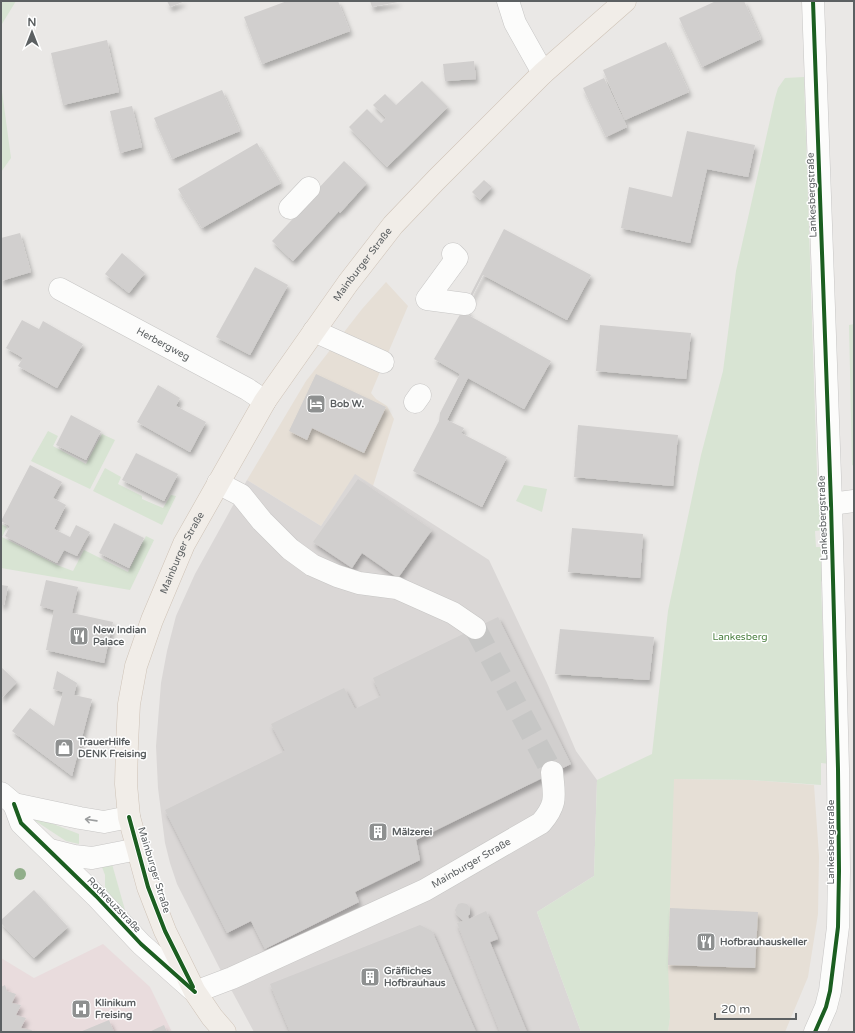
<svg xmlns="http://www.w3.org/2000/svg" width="855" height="1033" font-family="'Varela Round',sans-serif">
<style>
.commercial{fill:#e6dfd6}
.industrial{fill:#dad7d6}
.medical{fill:#e9dcdd}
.green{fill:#d8e4d3}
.building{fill:#d1cfce;filter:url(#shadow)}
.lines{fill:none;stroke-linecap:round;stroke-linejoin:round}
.minor-tunnel{stroke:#c6c6c5;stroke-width:22;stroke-dasharray:22 11;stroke-linecap:butt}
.minor-casing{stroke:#c7c6c5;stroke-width:23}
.major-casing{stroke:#cfc3b7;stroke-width:23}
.minor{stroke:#fcfcfb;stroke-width:22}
.major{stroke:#f1ede8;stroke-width:22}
.cycleway-casing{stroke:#fff;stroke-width:6}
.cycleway{stroke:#1b5e20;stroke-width:4}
.tree{fill:#91ae8a}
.oneway{stroke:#9c9e9f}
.labels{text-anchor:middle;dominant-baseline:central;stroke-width:3;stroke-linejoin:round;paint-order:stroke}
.street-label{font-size:10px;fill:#5c6062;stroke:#fff}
.poi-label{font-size:10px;font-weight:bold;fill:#5c6062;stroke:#fff;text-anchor:start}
.park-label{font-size:10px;fill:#497e3f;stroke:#fff}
</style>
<defs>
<filter id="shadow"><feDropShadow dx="2.5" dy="4.5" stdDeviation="2" flood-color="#0004"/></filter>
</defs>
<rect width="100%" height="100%" fill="#eae8e6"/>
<g class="commercial">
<polygon points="386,282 408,306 371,393 376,399 387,406 394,419 373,486 355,475 321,526 247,480 306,381 362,309"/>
<polygon points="674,779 751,780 814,785 819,856 818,914 808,977 785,1032 668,1032 670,1016 625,913"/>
</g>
<polygon class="industrial" points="355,474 489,560 547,683 576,751 597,780 594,876 537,912 581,1032 254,1032 220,969 177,884 170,863 165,843 158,788 156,746 161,683 167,651 176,616 195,574 247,480 321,526"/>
<polygon class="medical" points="103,944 150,987 172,1032 1,1032 1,958 34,978"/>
<g class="green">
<polygon points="1,1 16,1 2,24 1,46"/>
<polygon points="804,77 818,503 823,507 824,530 815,531 816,547 824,547 825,575 821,582 826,733 829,740 830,764 821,763 821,785 751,780 674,779 668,965 670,1017 668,1032 581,1032 537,912 594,876 597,780 652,754 668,611 701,455 723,371 736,271 775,98 778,88 785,78"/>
<polygon points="1,84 11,158 1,172"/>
<polygon points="854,324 854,466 852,465 849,325"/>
<polygon points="48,431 58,436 53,446 86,464 102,434 115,440 90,489 31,461"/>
<polygon points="105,468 121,477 118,484 142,496 142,499 163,508 171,495 176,496 162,525 93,491"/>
<polygon points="524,485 547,489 542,512 516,501"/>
<polygon points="1,524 7,527 2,537 57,565 73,571 84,550 128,572 146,536 154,540 130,590 1,568"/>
<polygon points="28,816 43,820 79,834 79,844 66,841"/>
<polygon points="112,864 125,910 105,891 105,875 102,867"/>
</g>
<g class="building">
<polygon points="167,1 185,1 170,7"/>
<polygon points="287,1 338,1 350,31 262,64 244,17"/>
<polygon points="370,1 398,1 398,2 372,7"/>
<polygon points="716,1 744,1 761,39 702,67 679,18"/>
<polygon points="107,40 119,92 63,105 51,53"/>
<polygon points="666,42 689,92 625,120 603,70"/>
<polygon points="474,61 476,79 445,81 443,64"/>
<polygon points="604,78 627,127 606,137 583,88"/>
<polygon points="422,81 448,107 387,167 349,127 367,109 381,123 386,118 373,105 385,94 396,105"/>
<polygon points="222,90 240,131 172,159 154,118"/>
<polygon points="132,106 142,147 120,153 110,111"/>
<polygon points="687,131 755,145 748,177 707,169 690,243 621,228 629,187 672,197"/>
<polygon points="257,143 281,183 202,228 178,189"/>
<polygon points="344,161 367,183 340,213 339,211 293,261 272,241 318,192 316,191"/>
<polygon points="484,180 492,187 480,200 472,192"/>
<polygon points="504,229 591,275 567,320 483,275 465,310 470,313 468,315 551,361 524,409 468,378 447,420 464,428 461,433 507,457 482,507 413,471 439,421 440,413 460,374 434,359 462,311"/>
<polygon points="20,233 31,272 1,281 1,238"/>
<polygon points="122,253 145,273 129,293 105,274"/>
<polygon points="255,267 288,285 250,355 216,337"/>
<polygon points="22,320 39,329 43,321 83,344 57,388 18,366 23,358 6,348"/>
<polygon points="600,325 691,333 686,379 596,371"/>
<polygon points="316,374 386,407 364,453 312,428 307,440 289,431"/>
<polygon points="158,385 180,398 176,406 206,422 190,452 137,422"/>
<polygon points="71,415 101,431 86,460 56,445"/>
<polygon points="578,425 678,435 673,486 574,477"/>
<polygon points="136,453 178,474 164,501 122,480"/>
<polygon points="30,465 62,482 53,498 66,505 54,529 70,537 76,525 90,532 77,556 64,550 57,563 5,536 10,526 1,521"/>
<polygon points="358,479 432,530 398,578 362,553 352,568 313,542"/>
<polygon points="114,523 144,538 129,568 99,553"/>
<polygon points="572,528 643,534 640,578 568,572"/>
<polygon points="46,580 78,587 72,613 113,622 104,663 46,650 54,610 40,606"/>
<polygon points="1,585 8,586 4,605 1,605"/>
<polygon points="498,617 571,764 416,840 420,860 355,892 359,902 265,949 251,921 227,933 165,810 285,751 271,724 344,688 355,709 381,696 373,678"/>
<polygon points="560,629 654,637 649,680 555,674"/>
<polygon points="1,667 17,682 1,699"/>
<polygon points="57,671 77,683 74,695 92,699 72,776 12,731 30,708 54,726 63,692 53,689"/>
<polygon points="34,890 68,927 34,958 1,923 1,920"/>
<polygon points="462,903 467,904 470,908 470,914 468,916 469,919 486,911 498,939 490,942 527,1032 500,1032 457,923 463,921 457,915 455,910 458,904"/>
<polygon points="670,908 758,912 755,968 668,965"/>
<polygon points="420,925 432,931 476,1032 290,1032 270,984"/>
<polygon points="5,985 7,991 16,994 12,1003 21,1005 16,1015 26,1018 21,1028 32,1030 31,1032 1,1032 1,987"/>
<polygon points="109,1020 114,1032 80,1032"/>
<polygon points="164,1025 167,1032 149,1032"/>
</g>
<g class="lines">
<polyline class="minor-tunnel" points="475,628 552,772"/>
<defs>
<g id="minor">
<polyline points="508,1 515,23 543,73"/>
<polyline points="813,1 831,504 838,769 839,871 838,927 830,991 826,1007 815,1032"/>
<polyline points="290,208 309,188"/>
<polyline points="453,254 457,258 427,299 465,304"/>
<path id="s1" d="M60,289L247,389L265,401"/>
<polyline points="314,331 383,362"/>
<polyline points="415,402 420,395"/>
<polyline points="218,483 241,495 262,521 290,549 312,565 337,576 359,583 397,588 453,613 475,628"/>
<polyline points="831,504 854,501"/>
<polyline points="1,793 14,804 80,818 104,822 129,817"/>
<path id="s2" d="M14,804L21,823L96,896L141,944L195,992L232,978L425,890L541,823C558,803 554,796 552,772"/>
<polyline points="50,850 74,856 92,858 138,849"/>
</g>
<g id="major">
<path id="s3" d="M225,1032L212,1017L195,992L165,931L148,887L129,817L126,784L127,744L129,704L136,666L152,620L184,544L248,431L265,401L348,283L393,225L436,180L543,73L625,1"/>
</g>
</defs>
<use href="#minor" class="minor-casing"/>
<use href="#major" class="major-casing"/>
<use href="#minor" class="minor"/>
<use href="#major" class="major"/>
<defs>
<g id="cycleway">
<polyline points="813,1 831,504 838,769 839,871 838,927 830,991 826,1007 815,1032"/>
<polyline points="14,804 21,823 96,896 141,944 195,992"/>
<polyline points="129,817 148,887 165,931 193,987"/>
</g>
</defs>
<use href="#cycleway" class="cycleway-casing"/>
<use href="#cycleway" class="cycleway"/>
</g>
<circle class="tree" cx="20" cy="874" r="6"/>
<defs><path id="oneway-shaft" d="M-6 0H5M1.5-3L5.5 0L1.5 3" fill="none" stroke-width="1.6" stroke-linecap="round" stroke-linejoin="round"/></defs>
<use class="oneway" href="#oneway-shaft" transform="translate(91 820) rotate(-172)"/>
<defs>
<symbol id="hotel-square" viewBox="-11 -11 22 22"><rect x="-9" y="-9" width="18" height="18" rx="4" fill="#8e9090" stroke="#fff"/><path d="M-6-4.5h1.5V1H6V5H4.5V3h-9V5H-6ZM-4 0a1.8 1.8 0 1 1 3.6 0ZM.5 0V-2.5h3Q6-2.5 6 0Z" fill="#fff"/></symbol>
<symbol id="restaurant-square" viewBox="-11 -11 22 22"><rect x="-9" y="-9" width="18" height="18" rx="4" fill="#8e9090" stroke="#fff"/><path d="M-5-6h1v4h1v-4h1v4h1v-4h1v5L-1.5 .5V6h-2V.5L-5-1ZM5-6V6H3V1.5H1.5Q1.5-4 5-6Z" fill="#fff"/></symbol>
<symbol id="shop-square" viewBox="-11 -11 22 22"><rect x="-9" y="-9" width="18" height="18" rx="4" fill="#8e9090" stroke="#fff"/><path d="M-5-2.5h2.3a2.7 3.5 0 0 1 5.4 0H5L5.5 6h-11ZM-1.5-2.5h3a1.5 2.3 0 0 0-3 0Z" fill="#fff"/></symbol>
<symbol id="building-square" viewBox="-11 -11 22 22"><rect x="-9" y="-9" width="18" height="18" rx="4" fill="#8e9090" stroke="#fff"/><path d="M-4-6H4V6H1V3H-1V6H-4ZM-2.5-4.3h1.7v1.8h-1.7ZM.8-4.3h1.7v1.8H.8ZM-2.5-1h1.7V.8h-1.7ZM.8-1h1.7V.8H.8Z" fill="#fff"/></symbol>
<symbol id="hospital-square" viewBox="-11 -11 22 22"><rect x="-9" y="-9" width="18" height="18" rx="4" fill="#8e9090" stroke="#fff"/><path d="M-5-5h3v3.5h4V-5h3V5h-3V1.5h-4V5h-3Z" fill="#fff"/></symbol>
</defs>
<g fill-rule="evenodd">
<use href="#hotel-square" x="305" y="393" width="22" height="22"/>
<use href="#restaurant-square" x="68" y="625" width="22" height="22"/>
<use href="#shop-square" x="53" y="737" width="22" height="22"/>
<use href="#building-square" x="367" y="821" width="22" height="22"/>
<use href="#restaurant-square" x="695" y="931" width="22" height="22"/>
<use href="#building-square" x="359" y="966" width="22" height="22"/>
<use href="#hospital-square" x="70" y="998" width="22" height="22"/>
</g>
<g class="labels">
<g class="street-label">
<text transform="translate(812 195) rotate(-92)">Lankesbergstraße</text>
<text stroke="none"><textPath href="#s3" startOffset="853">Mainburger Straße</textPath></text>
<text stroke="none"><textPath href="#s1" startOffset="117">Herbergweg</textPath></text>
<text transform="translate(823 518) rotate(-92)">Lankesbergstraße</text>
<text stroke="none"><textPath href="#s3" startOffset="512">Mainburger Straße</textPath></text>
<text transform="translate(831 842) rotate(-90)">Lankesbergstraße</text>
<text stroke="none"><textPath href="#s2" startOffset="568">Mainburger Straße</textPath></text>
<text transform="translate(154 870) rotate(73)">Mainburger Straße</text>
<text transform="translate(114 905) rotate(46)">Rotkreuzstraße</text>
</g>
<g class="poi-label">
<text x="330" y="404">Bob W.</text>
<text x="93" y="630">New Indian<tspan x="93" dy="12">Palace</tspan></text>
<text x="78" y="742">TrauerHilfe<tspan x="78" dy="12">DENK Freising</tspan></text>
<text x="392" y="832">Mälzerei</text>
<text x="720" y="942">Hofbrauhauskeller</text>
<text x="384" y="971">Gräfliches<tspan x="384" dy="12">Hofbrauhaus</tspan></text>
<text x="95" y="1003">Klinikum<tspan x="95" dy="12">Freising</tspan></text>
</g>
<g class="park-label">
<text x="740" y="637">Lankesberg</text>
</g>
</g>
<rect width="855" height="1033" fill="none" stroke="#5c6062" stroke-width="4"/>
<g transform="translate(32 32)" stroke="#ffffff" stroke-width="3" paint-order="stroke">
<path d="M0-3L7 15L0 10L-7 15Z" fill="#5c6062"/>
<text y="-6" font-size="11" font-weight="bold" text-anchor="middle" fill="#5c6062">N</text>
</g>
<path d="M715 1013v6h81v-6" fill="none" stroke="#5c6062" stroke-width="2"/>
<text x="721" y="1013" font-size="12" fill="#5c6062" stroke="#ffffff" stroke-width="3" paint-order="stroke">20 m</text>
</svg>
